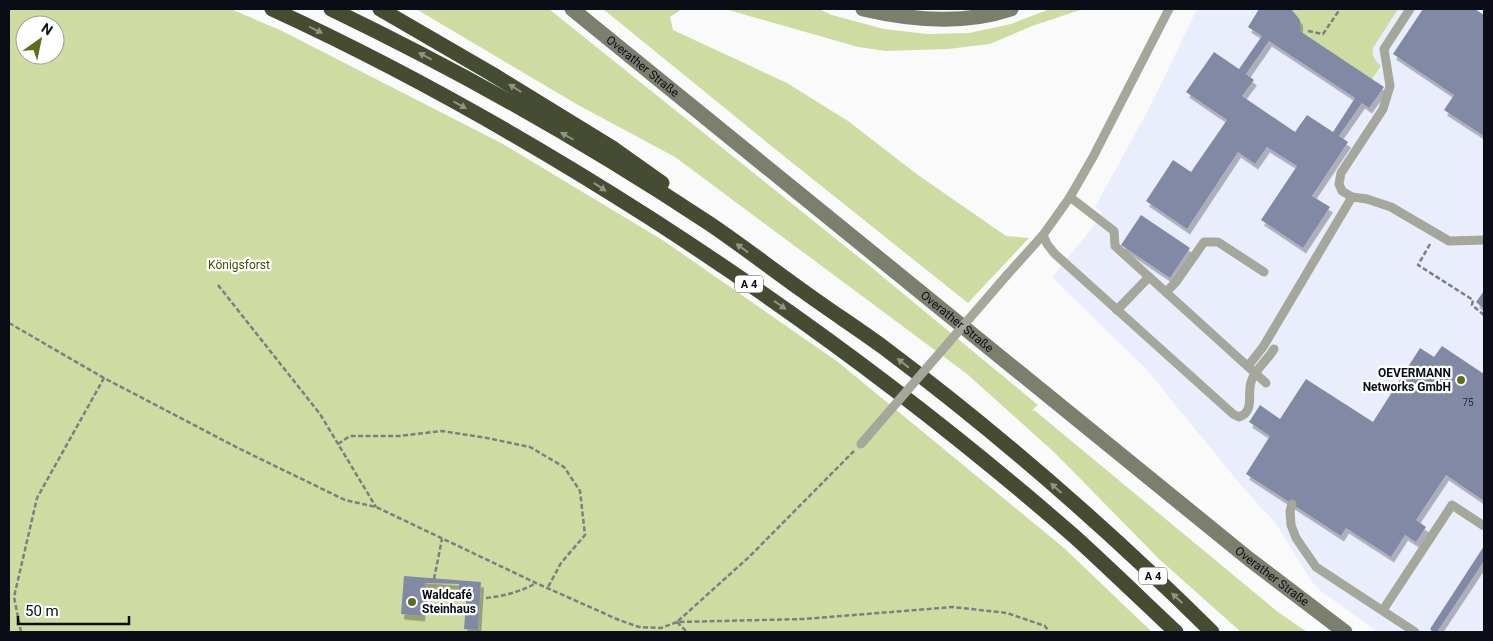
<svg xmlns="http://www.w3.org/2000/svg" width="1493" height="641" font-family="Roboto,sans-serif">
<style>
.built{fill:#eaedfc}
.green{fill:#cedca2;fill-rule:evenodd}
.building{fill:#8289a4;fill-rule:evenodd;filter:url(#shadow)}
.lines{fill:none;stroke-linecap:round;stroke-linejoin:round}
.path{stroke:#7d7e83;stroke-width:2.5;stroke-dasharray:5 2.5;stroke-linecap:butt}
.service{stroke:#a4a79a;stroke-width:9}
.secondary{stroke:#7b7f6d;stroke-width:15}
.motorway{stroke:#464c32;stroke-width:15}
.service-bridge{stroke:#a4a79a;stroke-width:9}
.oneway{fill:#909484}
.poi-dot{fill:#5f6d17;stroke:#fff;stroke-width:2}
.labels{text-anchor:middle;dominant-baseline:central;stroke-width:4.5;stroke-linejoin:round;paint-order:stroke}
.number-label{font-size:10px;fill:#282b3a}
.shield{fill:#fff;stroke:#54555c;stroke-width:1}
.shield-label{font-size:11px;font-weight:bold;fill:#0a0c16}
.street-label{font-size:12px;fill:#0a0c16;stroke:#fff}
.park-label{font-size:12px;fill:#444f00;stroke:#fff}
.poi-label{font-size:12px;font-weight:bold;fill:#0a0c16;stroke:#fff;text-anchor:end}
</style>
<defs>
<filter id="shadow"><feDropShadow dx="3" dy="5.5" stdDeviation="0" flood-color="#0004"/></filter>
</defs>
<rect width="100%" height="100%" fill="#fafafa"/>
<polygon class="built" points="1197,9 1484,9 1484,632 1378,632 1322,592 1312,582 1276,524 1240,484 1147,370 1052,277 1092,228 1102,212 1095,207 1152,103"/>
<g class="green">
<path d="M9,9H231L282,31L503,144L664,241L838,362L1064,548L1152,632H9ZM25,25H55V55H25Z"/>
<polygon points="416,9 549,9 871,267 1038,405 1031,411 1034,410 1278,612 1307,632 1241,632 1159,559 1055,453 967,374 675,157 578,105"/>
<polygon points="603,9 682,9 670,17 673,30 787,83 848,121 918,175 1006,236 1029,238 968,303 775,149"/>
<polygon points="725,9 819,9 832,15 884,29 927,34 969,33 1011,24 1050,9 1083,9 1032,26 990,44 948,49 886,51 858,47"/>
<path d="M1292,9H1398L1373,48C1372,56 1375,61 1381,66L1372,79L1300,31V20L1296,16Z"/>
</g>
<g class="building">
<path d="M1259,9L1292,10L1300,20V31L1384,87L1369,108L1362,103L1339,136L1348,142L1312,196L1330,207L1303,248L1261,220L1297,166L1267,147L1255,164L1238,152L1187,229L1146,201L1173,160L1191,172L1227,120L1186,92L1214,52L1239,69L1262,36L1248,27ZM1269,41L1355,98L1333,132L1307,115L1295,132L1242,96L1254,80L1246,74Z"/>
<polygon points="1423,9 1475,9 1484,15 1484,136 1444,110 1454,95 1393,54"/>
<polygon points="1141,215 1190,248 1170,278 1121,245"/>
<polygon points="1484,291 1484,309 1476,302"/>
<polygon points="1442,346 1484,374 1484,501 1446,475 1416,520 1426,527 1416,542 1405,535 1391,557 1346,528 1341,536 1246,474 1270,436 1249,422 1260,405 1280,419 1306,379 1373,422 1420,348 1434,357"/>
<polygon points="1484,546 1484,561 1437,632 1434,632 1430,629"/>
<polygon points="404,576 481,582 478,630 464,629 467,590 459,590 459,584 425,583 422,616 401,614"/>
</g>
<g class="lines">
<g class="path">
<polyline points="1308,31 1323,34 1340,9"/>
<polyline points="1430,244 1418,265 1473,300 1472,305 1484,315"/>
<polyline points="218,285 320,414 376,507"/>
<polyline points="9,323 104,378 240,449 345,500 376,507 536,583 619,620 639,627 661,628 677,622 804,619 953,607 1007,613 1045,626 1049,632"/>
<polyline points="338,444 350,436 399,436 442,431 487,438 530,447 564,467 580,491 585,535 561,563 547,589"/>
<polyline points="434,579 442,539"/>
<polyline points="444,596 465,597"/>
<path d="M486,598C504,596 520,592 536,583"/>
<polyline points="678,621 749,557 854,451"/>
<polyline points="677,622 687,632"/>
<polyline points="21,632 14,597 37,498 104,378"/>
<polyline points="1432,632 1433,631"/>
</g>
<g class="service">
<polyline points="1410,9 1384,49 1390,86 1383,109 1341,173 1339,184 1342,191 1352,197 1367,199 1391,207 1449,241 1484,240"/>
<polyline points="1070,197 1114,231 1115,246 1266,383"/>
<path d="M1043,235L1047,244L1055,254L1233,414L1239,417C1255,411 1247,395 1251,382C1254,370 1268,360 1274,349"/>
<polyline points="1007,275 1043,235 1070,197 1093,157 1169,9"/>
<polyline points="1166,292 1176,282 1204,242 1218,242 1264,272"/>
<polyline points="1117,310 1149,277"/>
<polyline points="1248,366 1263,347 1352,197"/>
<polyline points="1292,504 1290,511 1291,525 1296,538 1316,567 1415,632"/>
<polyline points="1383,610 1452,505 1484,526"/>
</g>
<g class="secondary">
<path id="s1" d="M572,9L1249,559L1345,632"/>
<path d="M863,9C910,20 964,25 1011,9"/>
</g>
<g class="motorway">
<path d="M272,9C403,69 528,140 650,218C799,314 941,420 1075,537C1109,568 1142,600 1176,632"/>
<path d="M331,9C462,72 589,144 710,224C741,245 772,269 803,291C829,310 857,328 883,347C999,434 1109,530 1212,632"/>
<polyline points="380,9 492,74 614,149 662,183"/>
</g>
<polyline class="service-bridge" points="861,444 1007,275"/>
</g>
<defs><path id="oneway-solid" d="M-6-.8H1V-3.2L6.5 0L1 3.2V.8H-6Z" transform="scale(1.25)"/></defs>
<g class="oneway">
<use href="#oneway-solid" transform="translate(316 30) rotate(26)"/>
<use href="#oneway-solid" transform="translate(425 56) rotate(-152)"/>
<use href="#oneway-solid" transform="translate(515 88) rotate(-148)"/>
<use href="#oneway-solid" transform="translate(460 105) rotate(29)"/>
<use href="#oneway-solid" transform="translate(567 136) rotate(-150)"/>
<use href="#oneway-solid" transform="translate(600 187) rotate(33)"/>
<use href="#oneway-solid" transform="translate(742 248) rotate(-144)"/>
<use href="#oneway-solid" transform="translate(780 305) rotate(35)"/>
<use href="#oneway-solid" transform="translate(903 363) rotate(-142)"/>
<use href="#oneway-solid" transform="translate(1056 488) rotate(-138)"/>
<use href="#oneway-solid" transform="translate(1177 598) rotate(-137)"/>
</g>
<g class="poi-dot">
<circle cx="1461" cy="380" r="5"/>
<circle cx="412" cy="602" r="5"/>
</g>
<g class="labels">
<g class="number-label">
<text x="1468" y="402">75</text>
</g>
<g class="shield">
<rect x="735" y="275.5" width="28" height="17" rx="4"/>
<rect x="1139" y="567.5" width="28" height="17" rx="4"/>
</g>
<g class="shield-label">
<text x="749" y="284">A 4</text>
<text x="1153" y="576">A 4</text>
</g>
<g class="street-label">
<text stroke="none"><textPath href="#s1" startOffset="91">Overather Straße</textPath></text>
<text stroke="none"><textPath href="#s1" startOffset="496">Overather Straße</textPath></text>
<text stroke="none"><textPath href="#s1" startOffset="901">Overather Straße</textPath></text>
</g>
<g class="park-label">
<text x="239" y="265">Königsforst</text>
</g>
<g class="poi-label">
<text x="1451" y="373">OEVERMANN<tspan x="1451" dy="14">Networks GmbH</tspan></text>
<text x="422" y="595" text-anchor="start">Waldcafé<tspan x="422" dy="14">Steinhaus</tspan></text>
</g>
</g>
<rect width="1493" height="641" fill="none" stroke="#0a0c16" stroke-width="20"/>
<g transform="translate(40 40) rotate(33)"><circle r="24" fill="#ffffff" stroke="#9d9ea2"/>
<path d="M0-4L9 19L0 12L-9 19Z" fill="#5f6d17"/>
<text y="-8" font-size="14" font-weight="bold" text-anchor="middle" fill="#0a0c16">N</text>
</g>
<path d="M18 616v8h111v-8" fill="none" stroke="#0a0c16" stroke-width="2.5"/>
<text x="25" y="616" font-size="15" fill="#0a0c16" stroke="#ffffff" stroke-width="4" paint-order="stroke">50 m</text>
</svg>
